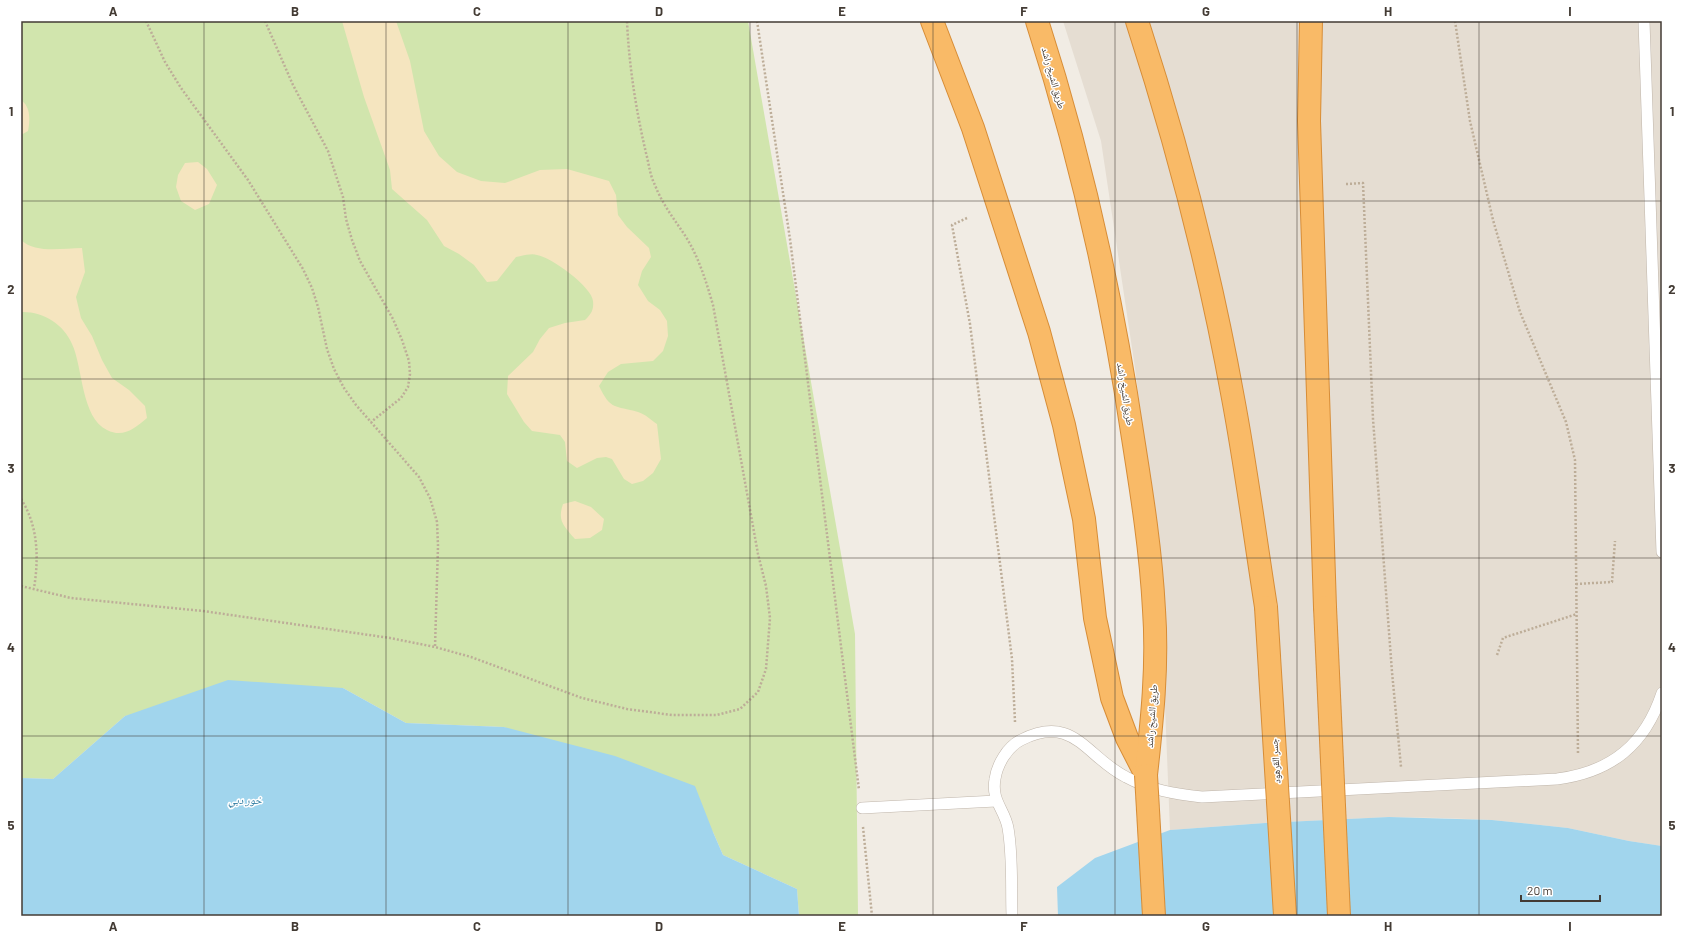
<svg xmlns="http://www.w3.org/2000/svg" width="1683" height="937" font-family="Barlow,'Noto Naskh Arabic',sans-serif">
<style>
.residential{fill:#e5ddd2}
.green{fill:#d1e5ad}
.sand{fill:#f5e5bf}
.water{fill:#a1d5ed}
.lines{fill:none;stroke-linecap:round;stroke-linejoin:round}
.lane-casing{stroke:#bfb5aa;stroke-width:12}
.highway-casing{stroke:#d78d37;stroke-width:24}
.path{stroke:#bdad98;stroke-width:2.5;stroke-dasharray:2 2;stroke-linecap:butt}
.lane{stroke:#fff;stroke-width:11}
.highway{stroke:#f9ba67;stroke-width:22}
.highway-bridge-casing{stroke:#d78d37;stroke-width:24;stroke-linecap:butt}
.highway-bridge{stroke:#f9ba67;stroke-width:22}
.grid{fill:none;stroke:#433b34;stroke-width:1;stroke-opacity:0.55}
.labels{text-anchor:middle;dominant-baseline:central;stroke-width:3;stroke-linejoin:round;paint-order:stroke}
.street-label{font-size:10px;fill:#433b34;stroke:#fff}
.water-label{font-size:11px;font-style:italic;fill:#307da2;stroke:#fff}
.neatline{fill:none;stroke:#433b34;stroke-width:1.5}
.grid-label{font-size:13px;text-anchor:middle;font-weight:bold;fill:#433b34}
</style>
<rect width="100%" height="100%" fill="#f1ece4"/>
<polygon class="residential" points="1063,21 1662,21 1662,846 1629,841 1568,828 1492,820 1443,818 1389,817 1265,823 1170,830 1159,557 1135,368 1101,141"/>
<polygon class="green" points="21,21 748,21 855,634 858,916 799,916 797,889 723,855 713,832 504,727 406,723 343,688 125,716 53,779 21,778"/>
<g class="sand">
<path d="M342,21H396L410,61L424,131L439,156L457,172L481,181L505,183L540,170L567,169L609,181L616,195L618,215L627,227L649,248L651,257L642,271L638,285L648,301L660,310L667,321L668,336L663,351L653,361L621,364L608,372L599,386C611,411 615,405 638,412C645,414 651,420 657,424L661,459L653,473L643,481L632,484L624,479L612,459L606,457L597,458L577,468L567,461L565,442L560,435L532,431L524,422L507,394L508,376L533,352L540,339L549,328L565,323L585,320C591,314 594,310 593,301C592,287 551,257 537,255C531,253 522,256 516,257L497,281L487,282L474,265L459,254L444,246L427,220L392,189L390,170L364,97Z"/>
<path d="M21,100C31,107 30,121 28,131L21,135Z"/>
<polygon points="198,162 207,169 217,185 209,204 195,210 181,201 176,187 178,175 185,163"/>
<path d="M21,240C36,254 63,248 82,248L85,272L76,297L81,318L92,336L102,360L112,378L129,390L145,406L147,418C134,429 123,438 107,430C81,418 83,367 72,344C64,324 42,311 21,312Z"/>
<path d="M575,501L591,507L604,519L602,530L590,538L575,539C564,526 557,521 563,504Z"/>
</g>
<g class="water">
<polygon points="228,680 343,688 406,723 504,727 615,756 695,786 713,832 723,855 797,889 799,916 21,916 21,778 53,779 125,716"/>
<polygon points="1389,817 1492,820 1568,828 1629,841 1662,846 1662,916 1058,916 1057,887 1095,858 1170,830 1265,823"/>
</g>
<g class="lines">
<defs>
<g id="lane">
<polyline points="1644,21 1662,552"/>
<polyline points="862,808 996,801"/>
<path d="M1012,916C1011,887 1013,857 1008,828C1005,810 991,801 995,779C997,765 1007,747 1021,740C1074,713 1086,757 1126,777C1150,790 1175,794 1202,797L1557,779C1611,772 1645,745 1662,693"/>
</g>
<g id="highway">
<polyline points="932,21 973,128 1039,332 1064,425 1084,519 1095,618 1112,698 1127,738 1146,775"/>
<path d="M1037,21C1081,157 1112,297 1133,438C1142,495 1151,552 1154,610C1158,665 1152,721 1146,775"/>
<path d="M1137,21C1177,144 1210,270 1233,398C1246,467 1255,537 1266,607"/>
<polyline points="1311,21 1309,121 1325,607"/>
</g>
</defs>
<use href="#lane" class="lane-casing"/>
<use href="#highway" class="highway-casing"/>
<g class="path">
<polyline points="146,21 165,62 181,88 248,180 303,269 312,288 318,307 327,349 334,369 344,388 356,405 419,477 430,498 437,522 438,546 435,647"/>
<polyline points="265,21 293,85 328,151 343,197 346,219 352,240 360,261 393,319 402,340 409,361 410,374 408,387 401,398 371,422"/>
<polyline points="757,21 790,239 859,790"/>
<polyline points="1455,21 1470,121 1493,220 1520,312 1566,422 1575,460 1578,755"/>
<polyline points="1346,184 1363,183 1373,419 1392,672 1401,767"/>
<polyline points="967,218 952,225 970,324 1012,659 1015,722"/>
<path d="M21,499C38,525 39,558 34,588"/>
<polyline points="1576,584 1612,582 1615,541"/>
<path d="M21,586L71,598L203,611L390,638L435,647L471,657L582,698L627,709L672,715H717L740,709L758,692L766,669L770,618L766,586L758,554L713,305C706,281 699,258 686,237C675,220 662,204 655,185C650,176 649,164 646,153C636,110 629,66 627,21"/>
<polyline points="1497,655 1503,638 1577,614"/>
<polyline points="863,827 872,916"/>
</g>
<use href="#lane" class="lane"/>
<use href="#highway" class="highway"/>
<defs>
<g id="highway-bridge">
<polyline points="1266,607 1285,916"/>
<polyline points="1325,607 1339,916"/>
<polyline points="1146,775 1154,916"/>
</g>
</defs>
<use href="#highway-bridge" class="highway-bridge-casing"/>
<use href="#highway-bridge" class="highway-bridge"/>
</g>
<path class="grid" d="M204,21V916M386,21V916M568,21V916M750,21V916M933,21V916M1115,21V916M1297,21V916M1479,21V916M21,201H1662M21,379H1662M21,558H1662M21,736H1662"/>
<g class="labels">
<g class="street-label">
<text transform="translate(1054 78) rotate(74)">طريق الشيخ راشد</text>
<text transform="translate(1126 394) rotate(81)">طريق الشيخ راشد</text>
<text transform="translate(1151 716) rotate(-86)">طريق الشيخ راشد</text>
<text transform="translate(1275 761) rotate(-94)">جسر القرهود</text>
</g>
<g class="water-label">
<text x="245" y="799">خور دبي</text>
</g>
</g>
<rect width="1683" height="937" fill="none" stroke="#ffffff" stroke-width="44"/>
<path d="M1521 895v6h79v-6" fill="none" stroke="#433b34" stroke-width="2"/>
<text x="1527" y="895" font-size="12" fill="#433b34" stroke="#ffffff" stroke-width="3" paint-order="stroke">20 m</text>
<rect x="22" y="22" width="1639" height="893" class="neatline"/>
<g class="grid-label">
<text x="113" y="16">A</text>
<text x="295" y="16">B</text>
<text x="477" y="16">C</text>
<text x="659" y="16">D</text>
<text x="842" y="16">E</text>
<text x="1024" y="16">F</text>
<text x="1206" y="16">G</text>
<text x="1388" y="16">H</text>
<text x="1570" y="16">I</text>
<text x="11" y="116">1</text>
<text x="1672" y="116">1</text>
<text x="11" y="294">2</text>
<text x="1672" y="294">2</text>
<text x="11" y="473">3</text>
<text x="1672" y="473">3</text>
<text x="11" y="652">4</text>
<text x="1672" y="652">4</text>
<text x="11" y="830">5</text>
<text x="1672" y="830">5</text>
<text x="113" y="931">A</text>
<text x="295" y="931">B</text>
<text x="477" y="931">C</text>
<text x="659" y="931">D</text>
<text x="842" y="931">E</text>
<text x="1024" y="931">F</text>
<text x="1206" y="931">G</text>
<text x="1388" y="931">H</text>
<text x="1570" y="931">I</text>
</g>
</svg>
